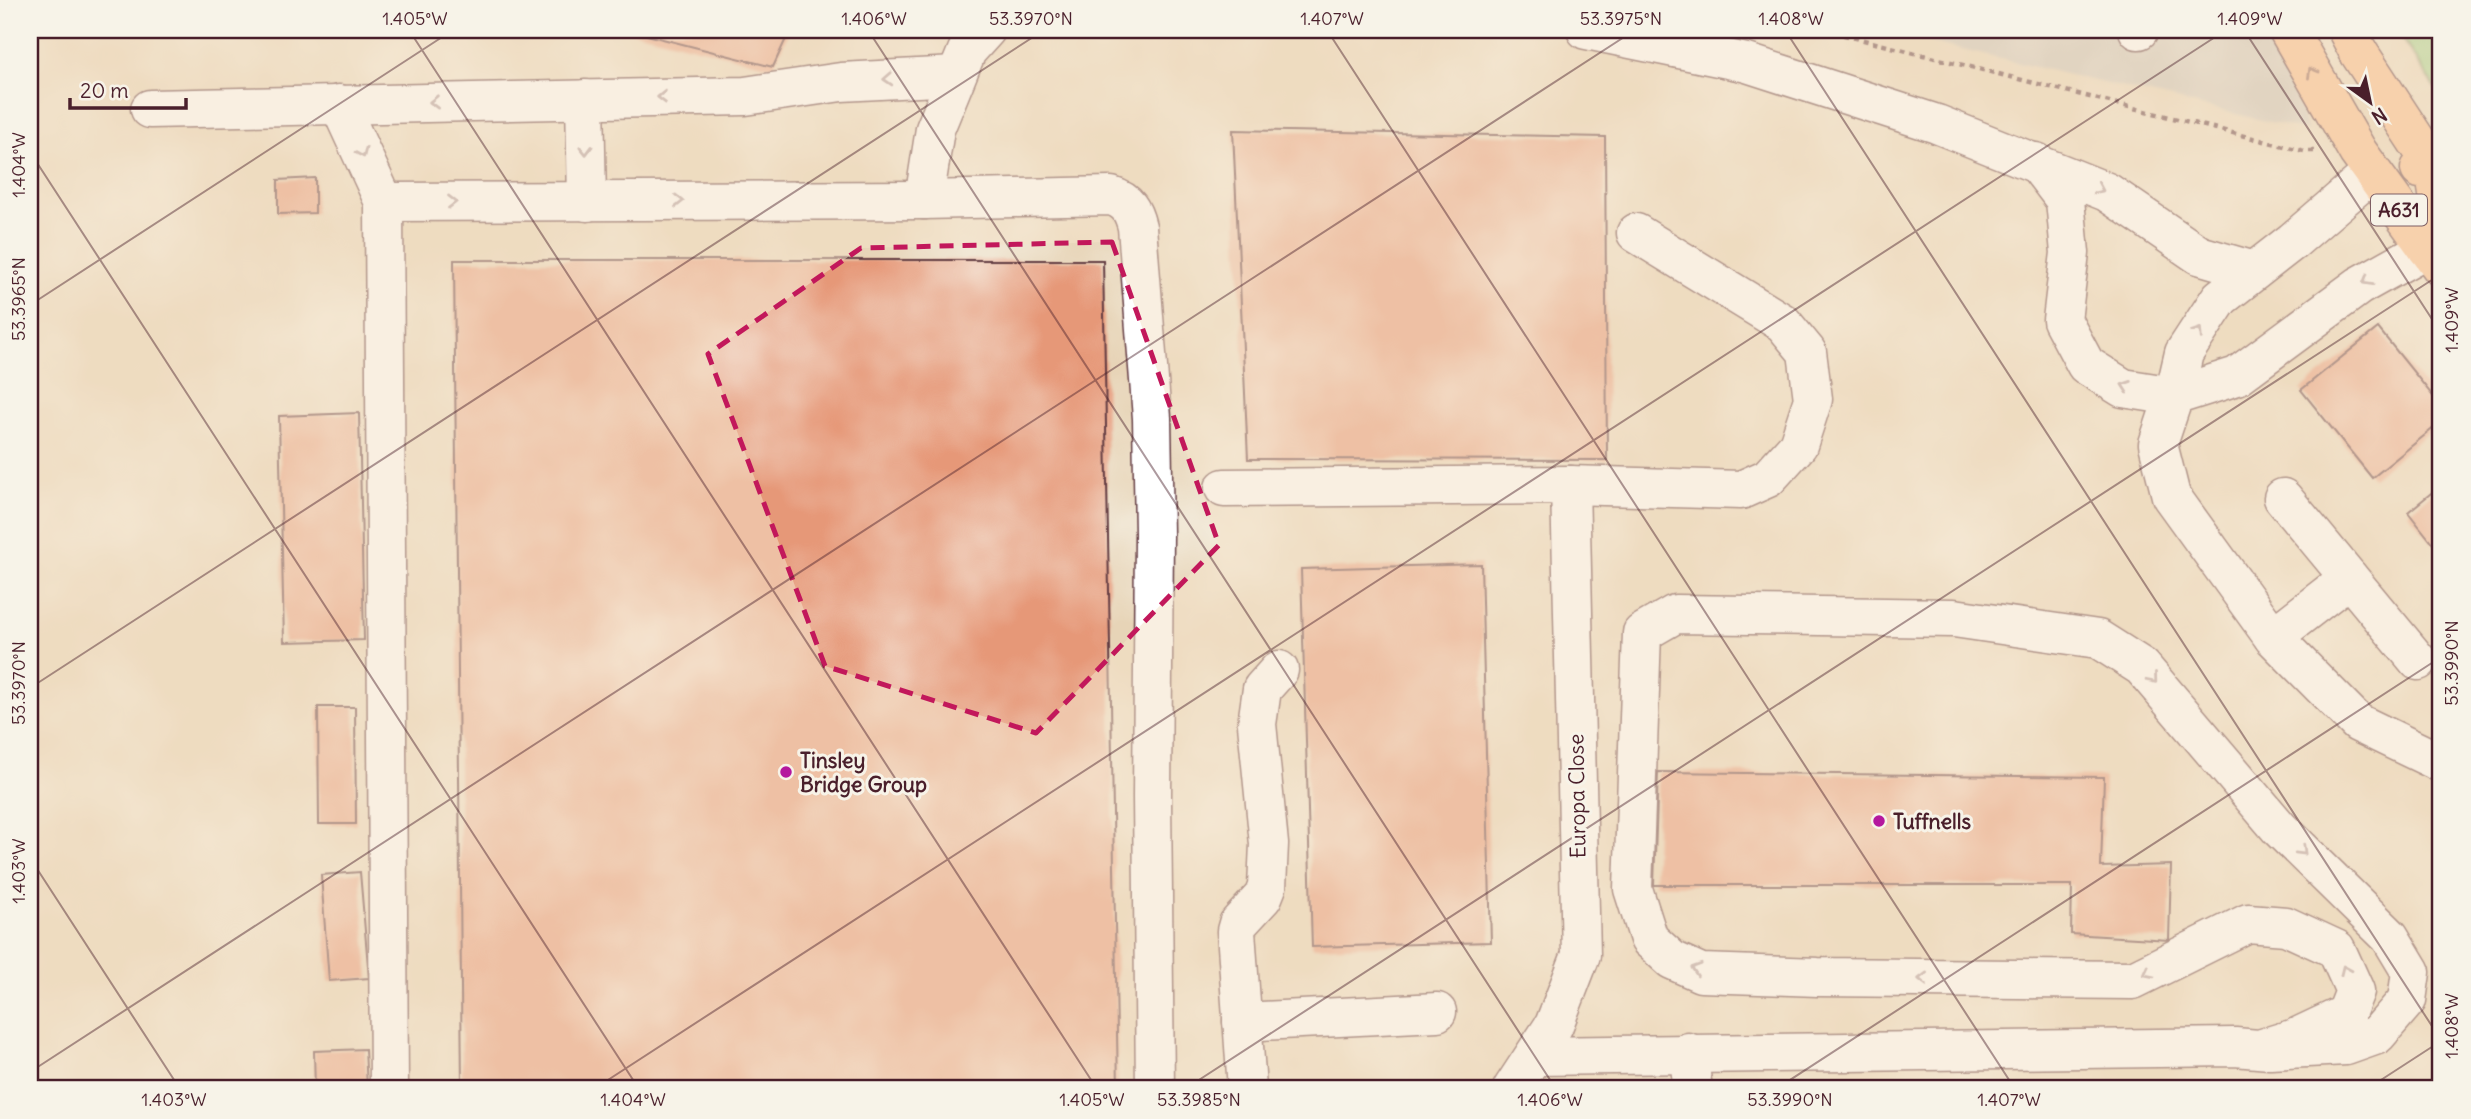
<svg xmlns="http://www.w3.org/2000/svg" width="2471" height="1119" font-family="Delius,sans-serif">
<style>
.built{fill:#e7d4b7}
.industrial{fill:#cac3b8}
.green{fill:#95cc7e;stroke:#707654;stroke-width:2}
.building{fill:#e69878}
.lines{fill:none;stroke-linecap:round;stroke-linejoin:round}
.minor-casing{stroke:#643c43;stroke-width:41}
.highway-casing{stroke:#643c43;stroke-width:41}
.path{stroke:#643c43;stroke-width:4.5;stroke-dasharray:5 5;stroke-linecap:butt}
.minor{stroke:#fff;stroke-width:38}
.highway{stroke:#fabc8b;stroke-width:38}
.oneway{stroke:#996656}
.oneway2{stroke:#ae9aa0}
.marked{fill:none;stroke:#c2185b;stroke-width:5;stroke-dasharray:14 9;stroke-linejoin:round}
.ticks{fill:none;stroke:#4a1f2b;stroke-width:2;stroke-opacity:0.45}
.poi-dot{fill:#b5179e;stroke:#f7f3e8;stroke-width:2.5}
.labels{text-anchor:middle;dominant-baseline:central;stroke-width:6;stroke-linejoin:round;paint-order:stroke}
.shield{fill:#f7f3e8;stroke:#7e5f64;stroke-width:2}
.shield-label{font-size:19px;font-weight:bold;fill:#4a1f2b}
.poi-label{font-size:21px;font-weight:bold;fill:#4a1f2b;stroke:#f7f3e8;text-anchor:start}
.street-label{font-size:21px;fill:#4a1f2b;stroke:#f7f3e8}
.neatline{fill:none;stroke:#4a1f2b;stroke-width:2.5}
.ticks-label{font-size:18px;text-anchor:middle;fill:#4a1f2b}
</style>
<rect width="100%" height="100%" fill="#f7f3e8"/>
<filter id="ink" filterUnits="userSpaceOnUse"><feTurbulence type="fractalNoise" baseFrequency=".0143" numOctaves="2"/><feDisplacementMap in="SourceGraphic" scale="14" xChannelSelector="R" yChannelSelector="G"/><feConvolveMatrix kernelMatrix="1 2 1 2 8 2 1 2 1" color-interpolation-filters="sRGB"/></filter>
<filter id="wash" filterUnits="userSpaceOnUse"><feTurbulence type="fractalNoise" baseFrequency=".00686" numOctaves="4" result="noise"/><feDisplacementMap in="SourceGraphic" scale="28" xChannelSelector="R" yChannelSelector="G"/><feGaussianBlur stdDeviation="1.57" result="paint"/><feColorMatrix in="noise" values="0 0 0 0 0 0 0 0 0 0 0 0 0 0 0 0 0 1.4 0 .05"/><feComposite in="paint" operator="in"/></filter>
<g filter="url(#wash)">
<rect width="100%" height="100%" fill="#f4e2c8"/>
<rect class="built" x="30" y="30" width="2411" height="1059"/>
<polygon class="industrial" points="1877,30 2270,30 2308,131"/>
<polygon class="green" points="2396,30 2441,30 2441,96"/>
<g id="blocks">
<g class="building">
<polygon points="627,30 790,30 773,67"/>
<polygon points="1233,130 1605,137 1607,460 1248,459"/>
<polygon points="315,178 315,213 278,214 278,180"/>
<polygon points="454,260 1103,260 1118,1089 462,1089"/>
<polygon points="2378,328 2441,406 2441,422 2372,478 2301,390"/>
<polygon points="359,413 364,640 284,642 279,416"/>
<polygon points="2441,485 2441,554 2408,512"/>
<polygon points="1481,564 1491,942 1312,947 1301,569"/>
<polygon points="318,707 355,707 356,824 319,824"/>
<polygon points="1658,772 2104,777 2101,867 2171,865 2169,940 2071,934 2072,885 1654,885"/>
<polygon points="360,872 369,978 329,981 321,875"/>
<polygon points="365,1049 367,1089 315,1089 314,1051"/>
</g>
</g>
</g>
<g filter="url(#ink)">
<use href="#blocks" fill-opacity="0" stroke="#643c43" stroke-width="2"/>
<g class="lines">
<defs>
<g id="minor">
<polyline points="1586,30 1747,63 1937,124 2107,192 2199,255 2254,271"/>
<polyline points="2138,30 2139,30"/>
<polyline points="585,99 587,202"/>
<polyline points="339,104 384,202 389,1089"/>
<polyline points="150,109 745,96 841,82 956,76"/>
<polyline points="2036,162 2065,200 2070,253 2062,320 2086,365 2123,388 2174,396 2237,376 2359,286 2427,248"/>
<polyline points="2372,173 2293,241 2220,298 2184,353 2174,396 2158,444 2171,496 2273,637 2358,723 2441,763"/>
<polyline points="924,200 935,129 967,51 986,30"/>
<path d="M384,202L924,200L1111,196C1128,201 1133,211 1137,227L1152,418L1154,534L1152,798L1155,1089"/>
<polyline points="1224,488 1570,485 1741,490 1768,478 1798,445 1813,399 1807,352 1783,323 1636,233"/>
<polyline points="2283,498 2418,661"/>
<polyline points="2273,637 2349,578"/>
<polyline points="1242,1022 1437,1012"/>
<polyline points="1688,1052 1693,1089"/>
<polyline points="1535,1056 2235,1047 2270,1050 2346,1046 2377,1035 2407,1000 2411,972 2390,937 2279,828 2142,667 2098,639 1954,618 1675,614 1642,633 1633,889 1649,939 1672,960 1701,973 1818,977 2133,980 2248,923 2286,926 2336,949 2355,991 2346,1014 2295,1038 2259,1049"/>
<polyline points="1247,1089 1236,931 1238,924 1263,897 1267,887 1269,844 1257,724 1262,689 1279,670"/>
<polyline points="1512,1089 1554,1025 1581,955 1570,485"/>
</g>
<g id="highway">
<polyline points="2288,30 2358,152 2441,267"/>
<polyline points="2347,30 2359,53 2441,178"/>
<polyline points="2420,169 2434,168 2441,214 2427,248"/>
</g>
</defs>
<use href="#minor" class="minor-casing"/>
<use href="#highway" class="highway-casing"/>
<polyline class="path" points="1824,30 2304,151 2315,151"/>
<use href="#minor" class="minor"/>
<use href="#highway" class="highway"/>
</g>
<defs><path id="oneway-chevron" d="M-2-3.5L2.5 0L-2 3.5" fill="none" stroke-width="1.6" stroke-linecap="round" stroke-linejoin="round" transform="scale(1.75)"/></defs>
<use class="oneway" href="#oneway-chevron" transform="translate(2312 72) rotate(-120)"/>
<g class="oneway2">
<use href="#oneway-chevron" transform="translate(888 79) rotate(177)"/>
<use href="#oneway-chevron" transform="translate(662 97) rotate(179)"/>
<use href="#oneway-chevron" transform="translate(434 102) rotate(179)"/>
<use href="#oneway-chevron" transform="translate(586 150) rotate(89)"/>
<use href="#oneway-chevron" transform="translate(362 153) rotate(66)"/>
<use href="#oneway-chevron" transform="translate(2099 189) rotate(24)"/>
<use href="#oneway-chevron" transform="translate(679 201)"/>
<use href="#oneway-chevron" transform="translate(452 202)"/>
<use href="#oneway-chevron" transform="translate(2367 281) rotate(150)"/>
<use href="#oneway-chevron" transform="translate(2198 332) rotate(-57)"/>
<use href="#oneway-chevron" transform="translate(2126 386) rotate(-161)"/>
<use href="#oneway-chevron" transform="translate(2153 679) rotate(50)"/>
<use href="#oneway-chevron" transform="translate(2302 851) rotate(44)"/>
<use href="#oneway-chevron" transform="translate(1696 969) rotate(-162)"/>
<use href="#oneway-chevron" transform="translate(2345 970) rotate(-114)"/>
<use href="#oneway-chevron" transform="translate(2148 973) rotate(153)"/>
<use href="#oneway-chevron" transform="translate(1923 979) rotate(-179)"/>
</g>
</g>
<path d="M0 0H2471V1119H0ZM1112,242L1219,545L1036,733L825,666L708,354L861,248Z" fill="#f4e2c8" fill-opacity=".55" fill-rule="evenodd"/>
<path class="marked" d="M1112,242L1219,545L1036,733L825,666L708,354L861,248Z"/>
<path class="ticks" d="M409,30L1097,1089M868,30L1556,1089M1327,30L2015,1089M1785,30L2441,1040M2244,30L2441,333M30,152L639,1089M30,305L453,30M30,688L1044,30M30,858L180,1089M30,1072L1635,30M594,1089L2226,30M1185,1089L2441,274M1776,1089L2441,657M2367,1089L2441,1041"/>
<g class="poi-dot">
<circle cx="786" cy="772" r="7"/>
<circle cx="1879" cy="821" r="7"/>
</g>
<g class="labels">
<rect class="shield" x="2371" y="194.5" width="56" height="31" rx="5"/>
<g class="shield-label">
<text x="2399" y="210">A631</text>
</g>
<g class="poi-label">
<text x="800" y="760">Tinsley<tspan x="800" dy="24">Bridge Group</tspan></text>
<text x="1893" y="821">Tuffnells</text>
</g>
<g class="street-label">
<text transform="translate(1577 796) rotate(-91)">Europa Close</text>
</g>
</g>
<rect width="2471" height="1119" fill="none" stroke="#f7f3e8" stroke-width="77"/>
<g transform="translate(2370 102) rotate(147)" stroke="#f7f3e8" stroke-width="5" paint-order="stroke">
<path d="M0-5L12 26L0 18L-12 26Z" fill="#4a1f2b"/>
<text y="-10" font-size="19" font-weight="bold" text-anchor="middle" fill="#4a1f2b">N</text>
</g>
<path d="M70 98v10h116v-10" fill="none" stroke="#4a1f2b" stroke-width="3.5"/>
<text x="80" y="98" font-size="21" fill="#4a1f2b" stroke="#f7f3e8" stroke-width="5" paint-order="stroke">20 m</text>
<rect x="38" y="38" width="2394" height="1042" class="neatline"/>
<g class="ticks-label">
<text x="415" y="25">1.405°W</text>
<text x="874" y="25">1.406°W</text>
<text x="1031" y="25">53.3970°N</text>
<text x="1332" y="25">1.407°W</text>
<text x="1621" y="25">53.3975°N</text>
<text x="1791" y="25">1.408°W</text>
<text x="2250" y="25">1.409°W</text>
<text transform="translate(19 165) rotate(-90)" y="6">1.404°W</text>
<text transform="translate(19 299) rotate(-90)" y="6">53.3965°N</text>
<text transform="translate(2452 320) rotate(-90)" y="6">1.409°W</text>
<text transform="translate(2452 663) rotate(-90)" y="6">53.3990°N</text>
<text transform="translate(19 683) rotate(-90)" y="6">53.3970°N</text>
<text transform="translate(19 871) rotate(-90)" y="6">1.403°W</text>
<text transform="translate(2452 1026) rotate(-90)" y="6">1.408°W</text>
<text x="174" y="1106">1.403°W</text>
<text x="633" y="1106">1.404°W</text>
<text x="1092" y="1106">1.405°W</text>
<text x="1199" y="1106">53.3985°N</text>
<text x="1550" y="1106">1.406°W</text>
<text x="1790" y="1106">53.3990°N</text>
<text x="2009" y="1106">1.407°W</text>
</g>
</svg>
